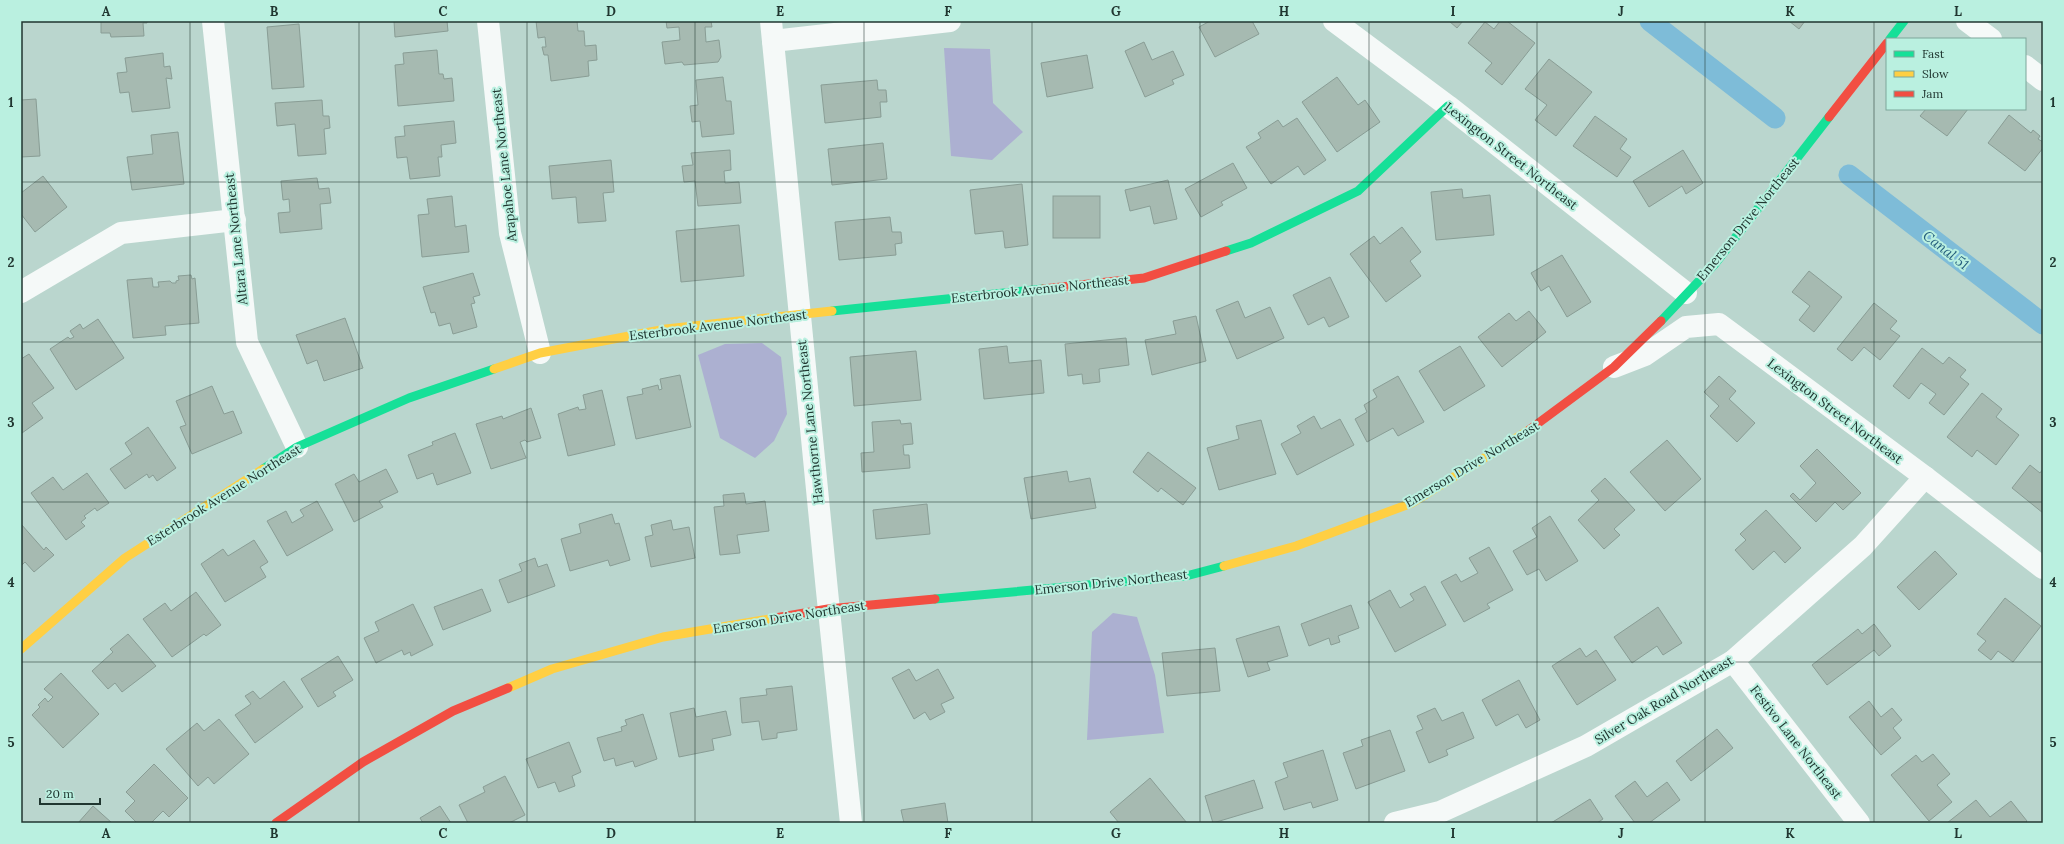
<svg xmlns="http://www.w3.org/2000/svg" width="2064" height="844" font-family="Lora,serif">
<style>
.forest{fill:#acb0d1}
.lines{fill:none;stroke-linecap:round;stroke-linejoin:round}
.canal{stroke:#7ebcd8;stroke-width:21}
.building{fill:#a6bab1;stroke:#899d95}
.street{stroke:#f5f9f8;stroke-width:22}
.fast{stroke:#16e098;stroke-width:9}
.slow{stroke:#ffcf43;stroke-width:9}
.jam{stroke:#f24e42;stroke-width:9}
.grid{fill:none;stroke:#203630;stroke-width:1;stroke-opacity:0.55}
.labels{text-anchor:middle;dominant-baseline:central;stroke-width:4;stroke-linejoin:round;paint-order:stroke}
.street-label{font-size:13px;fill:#203630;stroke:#baf0e0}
.water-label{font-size:14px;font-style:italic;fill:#245e7d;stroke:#baf0e0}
.neatline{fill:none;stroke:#203630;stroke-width:1.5}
.grid-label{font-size:13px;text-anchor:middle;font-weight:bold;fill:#203630}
</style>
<rect width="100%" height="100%" fill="#bad6ce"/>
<g class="forest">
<polygon points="944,48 990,49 993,103 1023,132 992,160 951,156"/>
<polygon points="762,343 781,357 787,414 774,441 755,458 720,438 698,355 725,344"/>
<polygon points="1113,613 1137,617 1155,675 1164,733 1087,740 1092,632"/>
</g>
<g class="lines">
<g class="canal">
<polyline points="1650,21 1775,118"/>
<polyline points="1849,175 2043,324"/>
</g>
</g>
<g class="building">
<polygon points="101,21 147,21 147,23 143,23 144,36 111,37 110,33 101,33"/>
<polygon points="394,21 447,21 448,31 395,37"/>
<polygon points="536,21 577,21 578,31 584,31 585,46 596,45 597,60 588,61 589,76 551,81 548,55 544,55 542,47 546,47 545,37 538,38"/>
<polygon points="666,21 711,21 712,27 705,27 706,42 719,40 721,57 718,62 684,65 682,62 665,64 662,42 680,40 679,27 667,28"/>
<polygon points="1210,21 1252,21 1259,34 1215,57 1199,27"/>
<polygon points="1449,21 1463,21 1457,28"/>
<polygon points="1500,21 1507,21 1535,43 1502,85 1485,71 1492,63 1468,43 1485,22 1494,29"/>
<polygon points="1789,21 1805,21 1799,29"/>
<polygon points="299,24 304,87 272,89 267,27"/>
<polygon points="1144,42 1152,60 1173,51 1184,75 1172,80 1174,84 1145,97 1125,51"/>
<polygon points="437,50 439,74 443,74 444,79 452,78 454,101 398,106 395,65 404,64 403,53"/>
<polygon points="163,53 164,67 170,66 172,79 166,78 170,108 132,112 129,92 120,93 117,73 127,72 125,58"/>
<polygon points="1087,55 1093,88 1047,97 1041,63"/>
<polygon points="1549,59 1592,92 1556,136 1535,120 1547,105 1525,89"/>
<polygon points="723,77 726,101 731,101 734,134 702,137 700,121 692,122 690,106 698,105 696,80"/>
<polygon points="1337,77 1358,105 1365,100 1380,122 1337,152 1302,102"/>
<polygon points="877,80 878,90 886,90 887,102 880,102 881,117 825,123 821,85"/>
<polygon points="36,99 40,156 21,157 21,100"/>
<polygon points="322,100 323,116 329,116 330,128 324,129 326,154 298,156 295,124 277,126 275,103"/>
<polygon points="1926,109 1968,109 1947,136 1920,116"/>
<polygon points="2009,115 2031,133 2033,130 2040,136 2038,139 2043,142 2043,148 2025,171 1988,143"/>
<polygon points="1595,116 1627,139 1620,149 1631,157 1617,177 1573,146"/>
<polygon points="1297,118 1326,160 1304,175 1298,166 1271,184 1246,147 1261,138 1258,133 1278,120 1283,127"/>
<polygon points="454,121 456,143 441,145 442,157 438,157 440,176 410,179 407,157 397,158 395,137 405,136 404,126"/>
<polygon points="178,132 184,184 132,190 127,157 153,154 151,135"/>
<polygon points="883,143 887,179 832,185 828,149"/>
<polygon points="730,150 731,170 724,171 725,183 739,182 741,203 698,206 695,181 684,182 682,166 693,165 691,153"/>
<polygon points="1683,150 1703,183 1686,194 1682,186 1649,207 1633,181"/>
<polygon points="611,160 614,192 603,193 606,221 578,223 576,197 552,199 549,166"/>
<polygon points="1233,163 1247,188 1221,202 1223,205 1201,217 1185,189"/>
<polygon points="43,176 67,207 35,232 21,214 21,193"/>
<polygon points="317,178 319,189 329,188 331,203 320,204 322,229 280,233 278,213 290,212 289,199 283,200 281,181"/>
<polygon points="1168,180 1177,219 1154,224 1150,206 1130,211 1125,190"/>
<polygon points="1022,184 1028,245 1005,248 1003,231 975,234 970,190"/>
<polygon points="1462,189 1463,198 1490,195 1494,235 1436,240 1431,192"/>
<polygon points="452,196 455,227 466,225 469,252 422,257 418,215 429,214 427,199"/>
<rect x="1053" y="196" width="47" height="42"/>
<polygon points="890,217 892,232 901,232 902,243 895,244 896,255 839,260 835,222"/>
<polygon points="739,225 744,276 681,282 676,231"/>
<polygon points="1402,227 1421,252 1410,261 1421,276 1386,302 1350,254 1374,236 1380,244"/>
<polygon points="1562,255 1591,302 1567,317 1549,286 1541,291 1531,273"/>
<polygon points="1809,271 1842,297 1814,332 1799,320 1810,306 1792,292"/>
<polygon points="473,273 480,295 473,297 475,303 471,304 477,327 453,334 450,323 439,326 435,312 431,313 423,287"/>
<polygon points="191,275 192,279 195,278 199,323 165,326 166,335 133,338 127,280 152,278 153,287 159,287 158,282 170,281 172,283 176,283 176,281 179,280 178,276"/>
<polygon points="1330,277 1349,317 1329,327 1324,317 1308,325 1293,295"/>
<polygon points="1238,301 1245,318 1270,307 1284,338 1237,359 1216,310"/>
<polygon points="1874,303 1897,321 1890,329 1900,336 1880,360 1864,347 1852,361 1837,349"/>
<polygon points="1529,311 1546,332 1502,367 1478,337 1509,313 1516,321"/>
<polygon points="1196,316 1206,361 1152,375 1145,340 1176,334 1173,321"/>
<polygon points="345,318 363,368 324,381 317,360 307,364 296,335"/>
<polygon points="98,319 124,358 76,390 50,349 68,337 70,339 74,337 70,331 80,324 83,329"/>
<polygon points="1126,338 1129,365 1099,369 1100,382 1083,384 1082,374 1068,376 1065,344"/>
<polygon points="1007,346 1009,363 1041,360 1044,393 984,399 979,349"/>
<polygon points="1460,346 1485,386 1444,411 1419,371"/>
<polygon points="1922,348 1943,364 1949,357 1966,370 1960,377 1969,384 1944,415 1929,403 1936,394 1921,383 1909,399 1893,386"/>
<polygon points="916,351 921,400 854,406 850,357"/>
<polygon points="29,354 54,388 32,403 43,418 22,433 21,359"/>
<polygon points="680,375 691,427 636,439 627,397 643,394 642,389 658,385 659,390 662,389 660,379"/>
<polygon points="1398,376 1424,422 1398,436 1393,428 1367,442 1355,419 1367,412 1364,405 1377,397 1373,390"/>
<polygon points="1719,376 1736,391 1729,399 1755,423 1737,442 1710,416 1719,406 1704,392"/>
<polygon points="212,386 224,414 233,411 242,433 192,454 180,427 186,425 176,401"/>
<polygon points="602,390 615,445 568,456 558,414 578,407 579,410 586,409 583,395"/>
<polygon points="1982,393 2002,409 1996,417 2019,435 1996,465 1977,450 1972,457 1947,437"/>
<polygon points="531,408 541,438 527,442 525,440 520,442 526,458 491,469 476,424 502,416 503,419"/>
<polygon points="1314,416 1321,429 1340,419 1354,445 1297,475 1281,444 1301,433 1297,426"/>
<polygon points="900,420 901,424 911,423 913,444 903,445 904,455 909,455 910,468 862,472 861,453 874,452 872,422"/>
<polygon points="1261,420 1276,474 1219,490 1207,448 1239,439 1236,426"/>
<polygon points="148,427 176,468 157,481 153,475 149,478 147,474 125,489 110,469 132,454 125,443"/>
<polygon points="455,433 471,473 437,485 433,473 417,479 408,455 433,445 432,442"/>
<polygon points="1667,440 1701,479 1665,511 1630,472"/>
<polygon points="1817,449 1861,493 1843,510 1835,502 1816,522 1790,496 1793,493 1800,500 1816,483 1800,466"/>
<polygon points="1148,452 1196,488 1183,505 1161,488 1158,492 1133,472"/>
<polygon points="2030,465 2040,473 2043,469 2043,513 2012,488"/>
<polygon points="386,469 398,492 379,501 383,507 354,522 335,484 354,474 359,482"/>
<polygon points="1067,471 1069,482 1090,478 1096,508 1031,519 1024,478"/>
<polygon points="87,473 109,503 97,511 95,508 84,516 86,518 81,522 85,526 66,540 31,493 53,477 63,490"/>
<polygon points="1605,478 1635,510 1614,529 1620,535 1604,549 1578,520 1599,500 1591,491"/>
<polygon points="744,493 746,504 765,501 769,531 737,535 740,553 720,555 714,507 724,506 723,495"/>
<polygon points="317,501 333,530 287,556 267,521 286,511 292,523 304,516 300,510"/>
<polygon points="927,504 930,534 876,539 873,510"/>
<polygon points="1766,510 1801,548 1785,563 1774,551 1753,570 1735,550 1746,540 1740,534"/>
<polygon points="612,514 615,524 619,523 630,560 610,566 608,560 570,571 561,539 581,533 579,524"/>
<polygon points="1550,516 1578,561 1546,581 1539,569 1527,575 1513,551 1537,537 1532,528"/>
<polygon points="671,520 673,530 689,527 695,558 651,567 645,537 653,535 651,525"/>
<polygon points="21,524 44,550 46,547 54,555 34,572 25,562 21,566"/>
<polygon points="254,540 268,562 260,567 266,577 225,602 201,564 223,549 228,556"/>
<polygon points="1489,547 1513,590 1487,604 1490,608 1464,622 1441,582 1456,574 1461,582 1478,573 1469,558"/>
<polygon points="1935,551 1957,574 1919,610 1897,587"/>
<polygon points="535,558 538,567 547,564 555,586 508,603 499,580 522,571 519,564"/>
<polygon points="1425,586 1446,625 1395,652 1368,602 1390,590 1400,608 1414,600 1410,594"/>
<polygon points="482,589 491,611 443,630 434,607"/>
<polygon points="196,592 221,625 206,636 204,634 172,657 143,619 165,603 171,611"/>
<polygon points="2005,598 2041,626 2013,662 1998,651 1991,660 1978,650 1986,641 1977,634"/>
<polygon points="413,604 433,645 411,656 410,652 404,655 402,650 376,663 364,638 379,631 375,622"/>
<polygon points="1351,605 1359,628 1338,636 1340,642 1331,645 1329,638 1309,646 1301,624"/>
<polygon points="1658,607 1682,643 1663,655 1657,646 1632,663 1614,637"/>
<polygon points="1874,624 1891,646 1879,656 1874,650 1827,685 1812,665 1858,629 1862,634"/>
<polygon points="1279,626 1288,656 1267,662 1270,670 1248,677 1236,639"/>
<polygon points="128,634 156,666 122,692 115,683 108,689 92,671 113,652 110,649"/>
<polygon points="1215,648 1220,691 1167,696 1162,653"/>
<polygon points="1580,648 1586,657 1596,650 1616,680 1577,705 1552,666"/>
<polygon points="338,656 353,680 333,692 336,696 318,707 301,679"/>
<polygon points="909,669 916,681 938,669 954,698 941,704 945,712 930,720 925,712 914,719 892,678"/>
<polygon points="61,673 99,714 63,748 32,715 40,707 38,705 45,698 48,702 53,697 44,689"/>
<polygon points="1519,680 1540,720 1526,728 1518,714 1496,726 1482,700"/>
<polygon points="284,681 303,707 255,743 235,715 251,704 245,696 253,691 260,699"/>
<polygon points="792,686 797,730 777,733 777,738 762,740 759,721 742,723 740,698 767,695 766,689"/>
<polygon points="1869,701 1881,717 1892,708 1902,720 1893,728 1901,738 1881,755 1849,717"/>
<polygon points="694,708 696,717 726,711 731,735 712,739 714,750 679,757 670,713"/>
<polygon points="1435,708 1442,721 1463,712 1474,738 1446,750 1448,755 1429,763 1416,732 1423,729 1417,716"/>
<polygon points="643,714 657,759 635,767 633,761 616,766 614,758 604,761 597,738 622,731 621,727 627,725 625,720"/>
<polygon points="219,719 249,754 214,784 208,777 198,786 166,749 197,723 204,731"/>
<polygon points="1717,729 1733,748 1691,781 1676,761"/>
<polygon points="1390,730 1405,771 1356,789 1343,753 1363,746 1361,740"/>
<polygon points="569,742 581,772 572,776 575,786 559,792 555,782 538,788 526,759"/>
<polygon points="1323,750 1338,800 1313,808 1311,802 1284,810 1275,782 1288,777 1283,763"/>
<polygon points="1933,754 1950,774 1937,785 1952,802 1929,821 1891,775 1916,755 1922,762"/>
<polygon points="154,764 188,798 169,817 163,811 151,823 137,823 125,811 135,801 126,792"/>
<polygon points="505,776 525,815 509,823 468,823 459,805 485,792 483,787"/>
<polygon points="1150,778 1187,823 1119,823 1110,812"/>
<polygon points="1254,780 1263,808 1213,823 1205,796"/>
<polygon points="1635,781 1647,797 1667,782 1680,800 1649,823 1635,823 1615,796"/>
<polygon points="1590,799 1603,819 1597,823 1551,823"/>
<polygon points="1976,800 1990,817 2011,801 2027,821 2025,823 1947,823"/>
<polygon points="945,803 948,823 904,823 901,810"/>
<polygon points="93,806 112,823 78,823"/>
<polygon points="440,806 451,823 423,823 420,818"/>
</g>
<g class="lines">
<g class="street">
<polyline points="213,21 247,342 297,447"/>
<polyline points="488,21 510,233 540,353"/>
<polyline points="771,21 827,591 851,823"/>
<polyline points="1334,21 1448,106 1686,293"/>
<polyline points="1967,21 1991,39"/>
<polyline points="773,41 950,21"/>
<polyline points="2025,66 2043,80"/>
<polyline points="21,292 121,233 235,220"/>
<polyline points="1614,367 1645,355 1686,327 1719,324 1925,477 2043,568"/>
<polyline points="1733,661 1859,823"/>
<polyline points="1395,823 1440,812 1586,746 1733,661 1863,546 1925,477"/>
</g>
<g class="fast">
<polyline points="1890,39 1904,21"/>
<polyline points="1226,251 1251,243 1358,191 1448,106"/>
<polyline points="832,311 1043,289"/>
<polyline points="1661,321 1714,265 1829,117"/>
<polyline points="263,469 297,447 409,398 494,369"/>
<polyline points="935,599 1186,576 1224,566"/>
</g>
<g class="slow">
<polyline points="494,369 540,353 666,329 832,311"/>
<polyline points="1224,566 1296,546 1412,503 1529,430"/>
<polyline points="21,649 125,558 263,469"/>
<polyline points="508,688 552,669 663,637 775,618"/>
</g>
<g class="jam">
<polyline points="1829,117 1887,43"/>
<polyline points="1043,289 1144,278 1226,251"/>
<polyline points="1529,430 1614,367 1661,321"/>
<polyline points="775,618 828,609 935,599"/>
<polyline points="276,823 363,762 453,711 508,688"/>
</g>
</g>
<path class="grid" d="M190,21V823M359,21V823M527,21V823M695,21V823M864,21V823M1032,21V823M1200,21V823M1369,21V823M1537,21V823M1705,21V823M1874,21V823M21,182H2043M21,342H2043M21,502H2043M21,662H2043"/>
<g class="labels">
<g class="street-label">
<text transform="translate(1511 156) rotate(38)">Lexington Street Northeast</text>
<text transform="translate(504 165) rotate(-96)">Arapahoe Lane Northeast</text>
<text transform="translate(1748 219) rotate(-51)">Emerson Drive Northeast</text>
<text transform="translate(236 239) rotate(-96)">Altara Lane Northeast</text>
<text transform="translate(1040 289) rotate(-6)">Esterbrook Avenue Northeast</text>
<text transform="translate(718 325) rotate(-7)">Esterbrook Avenue Northeast</text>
<text transform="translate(1835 411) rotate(37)">Lexington Street Northeast</text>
<text transform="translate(810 422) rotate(-96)">Hawthorne Lane Northeast</text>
<text transform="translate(1472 464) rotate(-31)">Emerson Drive Northeast</text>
<text transform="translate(224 495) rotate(-32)">Esterbrook Avenue Northeast</text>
<text transform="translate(1111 582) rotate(-6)">Emerson Drive Northeast</text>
<text transform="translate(789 617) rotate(-9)">Emerson Drive Northeast</text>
<text transform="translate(1664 700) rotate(-31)">Silver Oak Road Northeast</text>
<text transform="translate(1796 742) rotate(52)">Festivo Lane Northeast</text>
</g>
<g class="water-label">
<text transform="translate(1946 250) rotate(38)">Canal 51</text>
</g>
</g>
<rect width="2064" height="844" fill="none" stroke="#baf0e0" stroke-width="44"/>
<rect x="1886" y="38" width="140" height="72" fill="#baf0e0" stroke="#7ca69a"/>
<rect x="1894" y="51" width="20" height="6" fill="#16e098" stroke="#7ca69a"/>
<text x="1922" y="58" font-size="12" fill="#203630">Fast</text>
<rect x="1894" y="71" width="20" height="6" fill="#ffcf43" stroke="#7ca69a"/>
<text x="1922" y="78" font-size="12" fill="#203630">Slow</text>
<rect x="1894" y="91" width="20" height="6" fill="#f24e42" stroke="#7ca69a"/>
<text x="1922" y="98" font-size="12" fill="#203630">Jam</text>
<path d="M40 798v6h60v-6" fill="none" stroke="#203630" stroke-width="2"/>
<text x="46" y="798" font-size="12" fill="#203630" stroke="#baf0e0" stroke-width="3" paint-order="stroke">20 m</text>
<rect x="22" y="22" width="2020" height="800" class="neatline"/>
<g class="grid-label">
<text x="106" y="16">A</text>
<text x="274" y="16">B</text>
<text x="443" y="16">C</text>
<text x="611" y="16">D</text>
<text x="780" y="16">E</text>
<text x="948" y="16">F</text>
<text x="1116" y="16">G</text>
<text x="1284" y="16">H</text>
<text x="1453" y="16">I</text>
<text x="1621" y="16">J</text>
<text x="1790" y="16">K</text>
<text x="1958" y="16">L</text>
<text x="11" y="107">1</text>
<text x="2053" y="107">1</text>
<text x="11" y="267">2</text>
<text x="2053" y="267">2</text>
<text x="11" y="427">3</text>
<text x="2053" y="427">3</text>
<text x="11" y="587">4</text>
<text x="2053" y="587">4</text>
<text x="11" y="747">5</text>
<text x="2053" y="747">5</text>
<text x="106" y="838">A</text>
<text x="274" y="838">B</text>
<text x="443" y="838">C</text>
<text x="611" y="838">D</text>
<text x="780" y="838">E</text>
<text x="948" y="838">F</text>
<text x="1116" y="838">G</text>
<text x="1284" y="838">H</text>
<text x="1453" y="838">I</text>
<text x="1621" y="838">J</text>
<text x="1790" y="838">K</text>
<text x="1958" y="838">L</text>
</g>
</svg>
